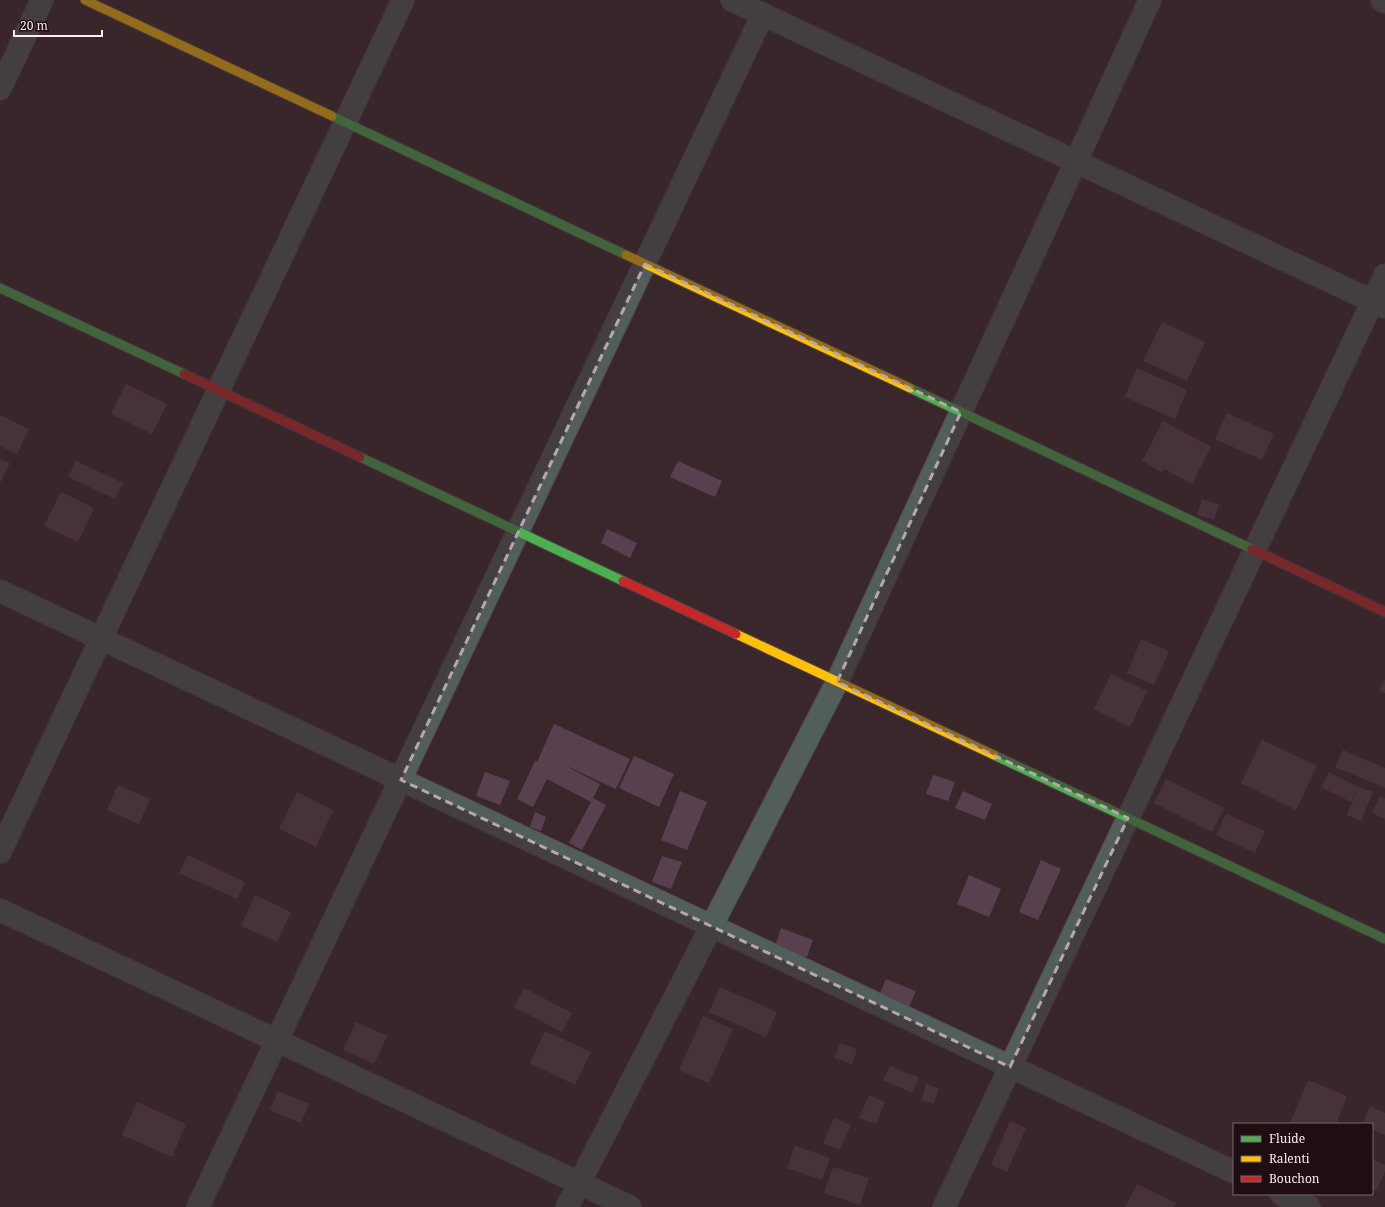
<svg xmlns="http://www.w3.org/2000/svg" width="1385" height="1207" font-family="'Noto Serif',serif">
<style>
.building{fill:#59404e}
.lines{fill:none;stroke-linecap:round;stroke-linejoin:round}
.street-casing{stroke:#534448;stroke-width:24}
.fast-casing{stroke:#534448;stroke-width:11}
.slow-casing{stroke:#534448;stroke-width:11}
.jam-casing{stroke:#534448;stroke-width:11}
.street{stroke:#515e5c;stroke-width:22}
.fast{stroke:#4caf50;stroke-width:9}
.slow{stroke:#ffc107;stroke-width:9}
.jam{stroke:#c62828;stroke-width:9}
.marked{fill:none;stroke:#b9a6aa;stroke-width:3;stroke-dasharray:8 5;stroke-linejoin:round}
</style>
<rect width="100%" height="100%" fill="#39272c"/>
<g class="building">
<polygon points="1162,322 1205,342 1187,381 1143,361"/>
<polygon points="1137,368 1187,390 1175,419 1125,397"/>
<polygon points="126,384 167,404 152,434 111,414"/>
<polygon points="1227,413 1274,434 1262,460 1215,439"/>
<polygon points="0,415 29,429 17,454 0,446"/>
<polygon points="1163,421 1211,447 1192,484 1164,469 1163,473 1142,461"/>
<polygon points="0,459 10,463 0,483"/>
<polygon points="76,461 123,483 115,499 68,477"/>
<polygon points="678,461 722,481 715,497 670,477"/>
<polygon points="61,492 94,508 78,542 44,526"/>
<polygon points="1202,499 1219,505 1214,520 1197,515"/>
<polygon points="607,529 637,543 630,558 601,543"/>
<polygon points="1141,639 1169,651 1154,685 1127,673"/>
<polygon points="1111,674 1147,691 1130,727 1094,709"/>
<polygon points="1385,679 1385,693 1379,690"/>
<polygon points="554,724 630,759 616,789 562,764 600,784 593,798 606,805 582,850 569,843 591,802 547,779 533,807 517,799 535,761 537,762"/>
<polygon points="1262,740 1317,766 1296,810 1241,783"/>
<polygon points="1343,750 1385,768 1385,788 1335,767"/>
<polygon points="634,756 674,774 659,807 619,788"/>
<polygon points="485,772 510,781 500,805 476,796"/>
<polygon points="1329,772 1358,787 1373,792 1361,821 1347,815 1357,790 1351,802 1321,787"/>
<polygon points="933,775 955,782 948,801 926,794"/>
<polygon points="1166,779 1224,808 1212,832 1154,803"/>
<polygon points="118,785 150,799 139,824 107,810"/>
<polygon points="680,791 707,802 687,850 661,840"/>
<polygon points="963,791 992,804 985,820 955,808"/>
<polygon points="297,792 333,810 316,847 279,829"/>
<polygon points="1380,796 1385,799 1385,819 1372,813"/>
<polygon points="535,812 546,817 541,831 530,827"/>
<polygon points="1226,814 1265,831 1255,853 1216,835"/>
<polygon points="188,855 245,882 237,899 179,873"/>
<polygon points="662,856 682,862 671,889 652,882"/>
<polygon points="1041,860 1061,869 1038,920 1019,912"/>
<polygon points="969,875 1001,889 989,917 957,904"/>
<polygon points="255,895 291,912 277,942 241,926"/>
<polygon points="781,928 813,940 807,957 775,946"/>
<polygon points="886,979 916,991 908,1009 878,998"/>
<polygon points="720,987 777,1012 766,1037 709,1012"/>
<polygon points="524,988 572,1013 562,1032 514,1007"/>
<polygon points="703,1016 733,1029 709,1083 679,1070"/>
<polygon points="356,1022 387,1036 374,1064 343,1050"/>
<polygon points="545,1031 591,1052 575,1085 530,1063"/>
<polygon points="840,1043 857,1049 852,1064 834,1058"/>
<polygon points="890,1066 919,1078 912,1093 883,1080"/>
<polygon points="1308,1080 1347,1096 1336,1124 1293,1124 1290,1123"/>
<polygon points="926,1084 939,1088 934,1104 921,1100"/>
<polygon points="278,1091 309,1104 301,1123 270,1110"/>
<polygon points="869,1095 885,1102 876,1124 859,1118"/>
<polygon points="137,1102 186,1124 172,1157 122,1135"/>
<polygon points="1370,1106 1385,1113 1385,1135 1372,1129 1372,1124 1363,1124"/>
<polygon points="834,1118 851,1125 840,1150 823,1143"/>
<polygon points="1010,1121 1026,1128 1007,1172 991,1165"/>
<polygon points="795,1146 830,1158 822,1180 787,1168"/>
<polygon points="1372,1159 1385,1165 1385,1171 1376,1191 1372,1189"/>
<polygon points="833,1167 869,1178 860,1205 824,1193"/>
<polygon points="1137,1184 1176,1203 1174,1207 1125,1207"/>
</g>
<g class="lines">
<defs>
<g id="street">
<polyline points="732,0 1385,307"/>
<polyline points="1382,0 1385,2"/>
<polyline points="0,89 42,0"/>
<polyline points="0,591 1234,1172"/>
<polyline points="0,852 403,0"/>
<polyline points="0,910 630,1207"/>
<polyline points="1281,1194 1309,1207"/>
<polyline points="198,1207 763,14"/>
<polyline points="567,1207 837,682 1150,0"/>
<polyline points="944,1207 1385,275"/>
</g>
<g id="fast">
<polyline points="332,116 626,255"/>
<polyline points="0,288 184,374"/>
<polyline points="910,388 1252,549"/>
<polyline points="360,457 623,581"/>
<polyline points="994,755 1385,939"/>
</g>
<g id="slow">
<polyline points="85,0 332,116"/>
<polyline points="626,255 910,388"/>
<polyline points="736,634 994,755"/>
</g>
<g id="jam">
<polyline points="184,374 360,457"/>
<polyline points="1252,549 1385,612"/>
<polyline points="623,581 736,634"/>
</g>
</defs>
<use href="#street" class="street-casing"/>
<use href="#fast" class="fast-casing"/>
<use href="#slow" class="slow-casing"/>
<use href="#jam" class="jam-casing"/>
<use href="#street" class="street"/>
<use href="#fast" class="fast"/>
<use href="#slow" class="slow"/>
<use href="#jam" class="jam"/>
</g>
<path d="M0 0H1385V1207H0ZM645,264L961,412L837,682L1128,818L1010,1067L401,780Z" fill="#39272c" fill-opacity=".55" fill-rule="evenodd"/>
<path class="marked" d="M645,264L961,412L837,682L1128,818L1010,1067L401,780Z"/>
<rect x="1233" y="1123" width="140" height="72" fill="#1e0e12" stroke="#78666a"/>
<rect x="1241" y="1136" width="20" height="6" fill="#4caf50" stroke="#78666a"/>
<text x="1269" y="1143" font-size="12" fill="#feeaee">Fluide</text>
<rect x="1241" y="1156" width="20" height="6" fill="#ffc107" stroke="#78666a"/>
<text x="1269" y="1163" font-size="12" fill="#feeaee">Ralenti</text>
<rect x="1241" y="1176" width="20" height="6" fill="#c62828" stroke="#78666a"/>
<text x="1269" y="1183" font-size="12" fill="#feeaee">Bouchon</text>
<path d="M14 30v6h88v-6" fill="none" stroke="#feeaee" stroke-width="2"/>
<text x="20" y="30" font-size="12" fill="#feeaee" stroke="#1e0e12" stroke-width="3" paint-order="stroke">20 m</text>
</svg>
